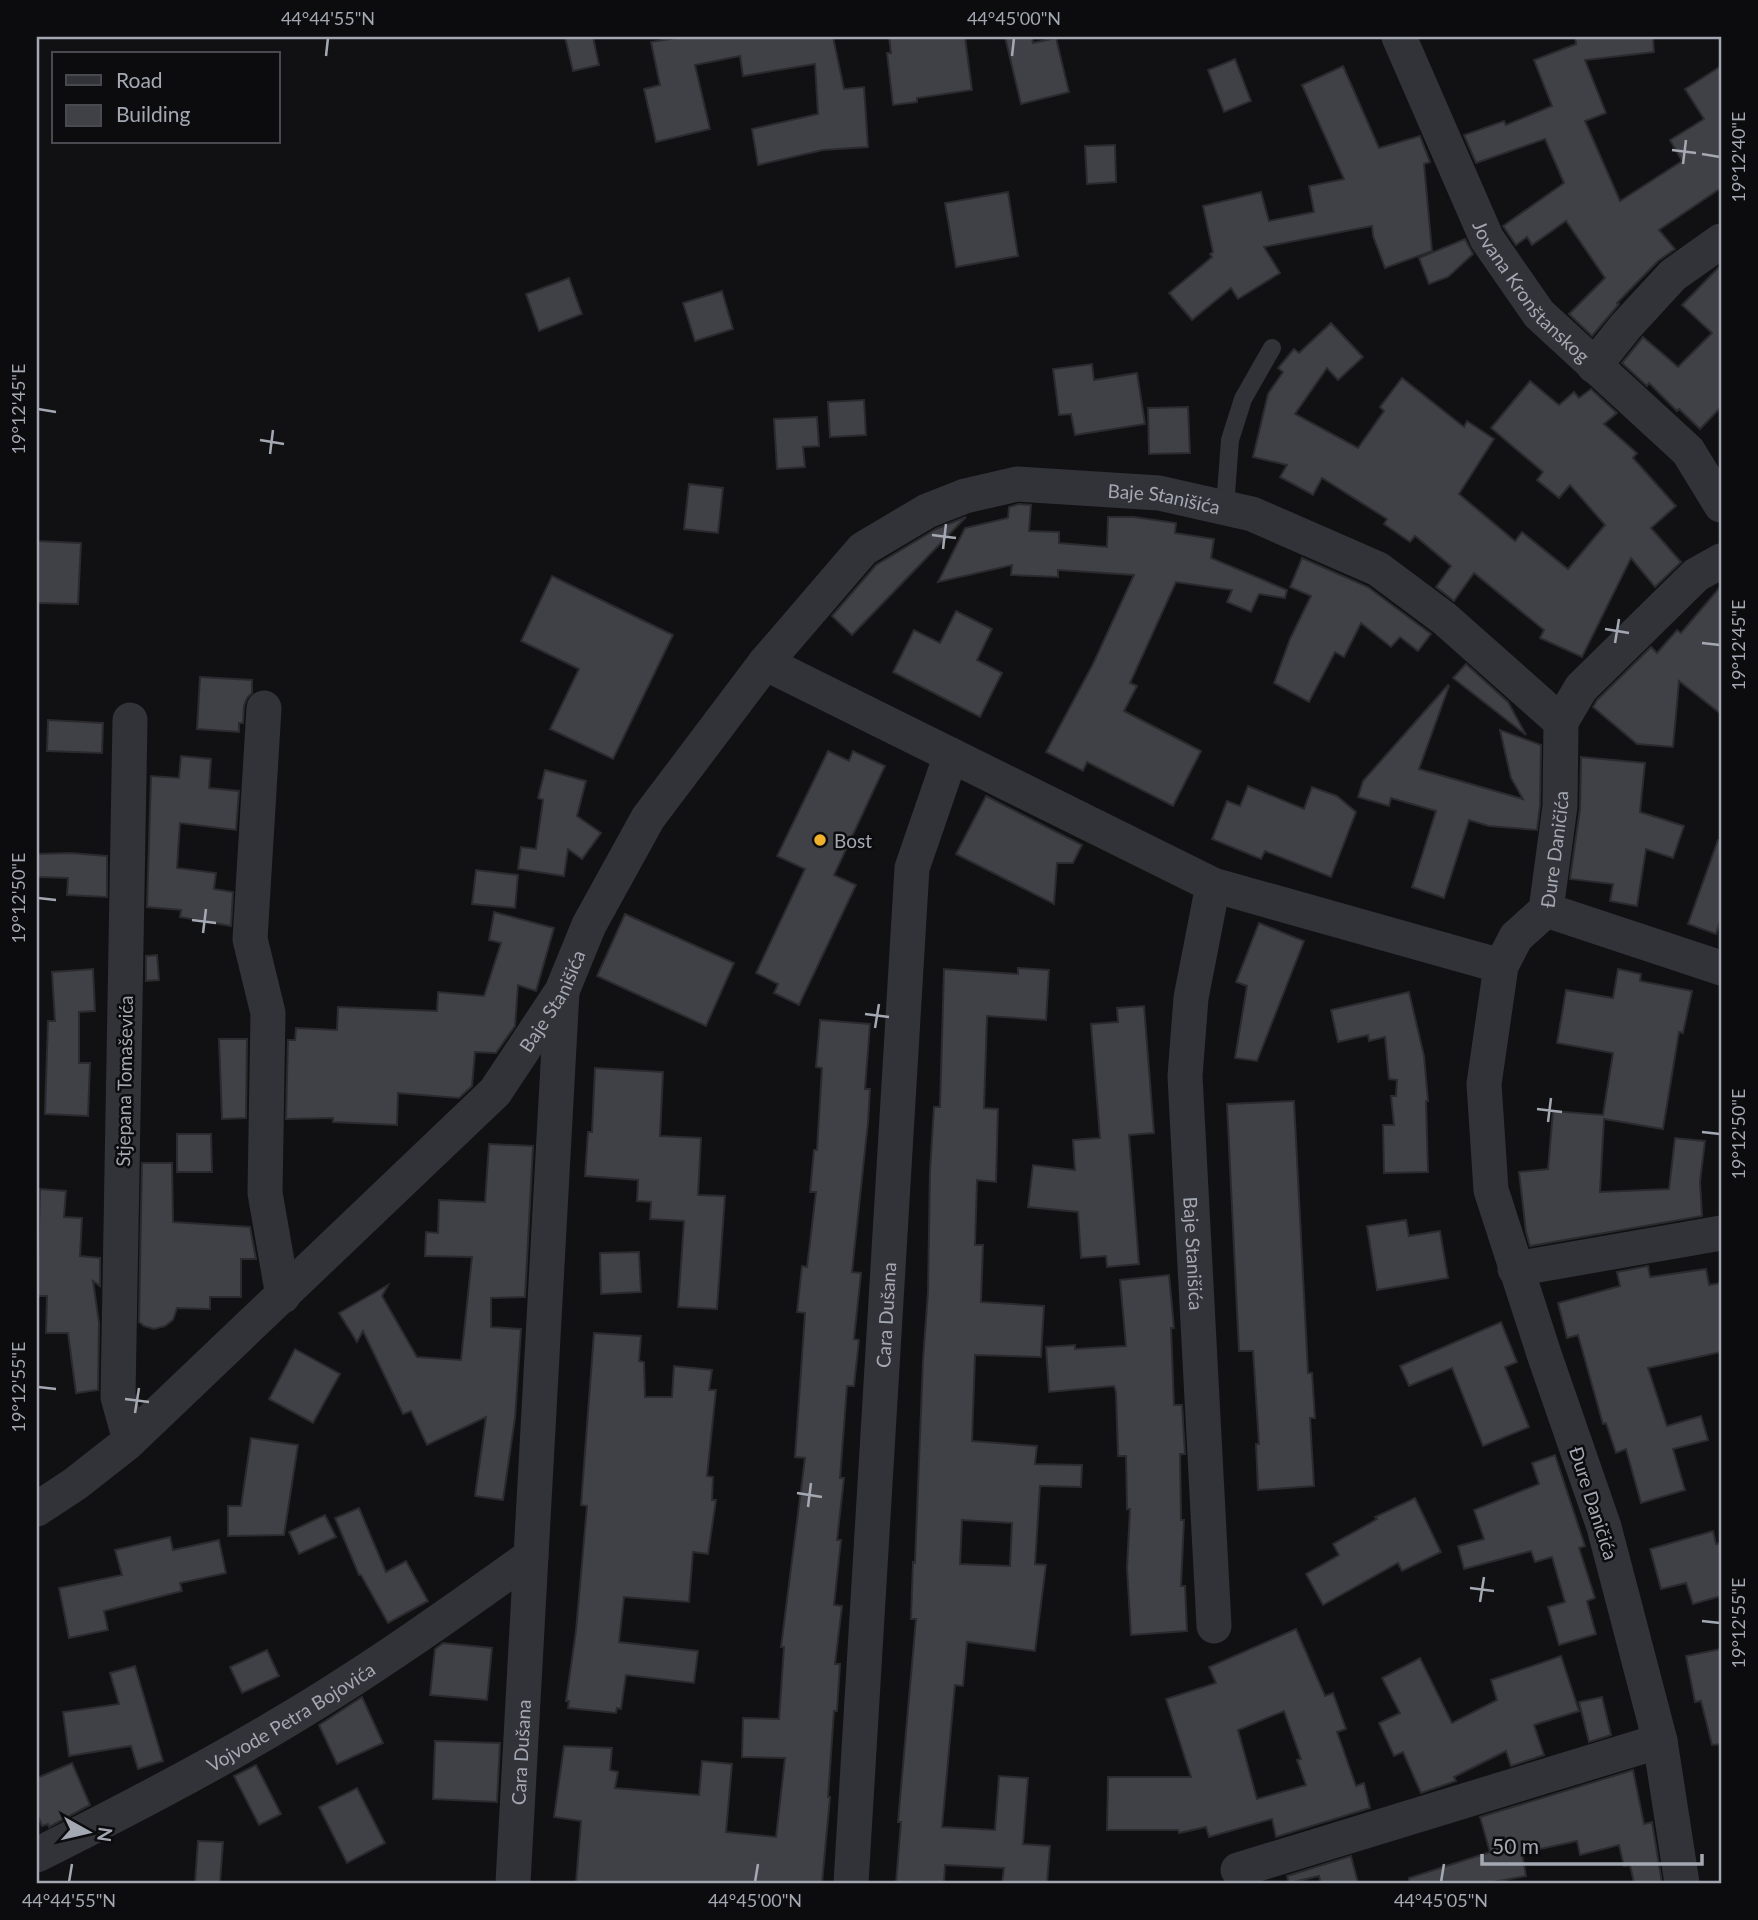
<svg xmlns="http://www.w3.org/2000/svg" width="1758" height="1920" font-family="Lato,sans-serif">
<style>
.building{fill:#404146;stroke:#2b2b2f;stroke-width:2;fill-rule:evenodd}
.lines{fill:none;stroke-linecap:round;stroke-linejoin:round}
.service{stroke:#323338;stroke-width:18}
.minor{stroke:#323338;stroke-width:35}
.ticks{fill:none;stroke:#a3a8b3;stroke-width:2.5}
.poi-dot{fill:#f0b12c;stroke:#0c0c0e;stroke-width:2.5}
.labels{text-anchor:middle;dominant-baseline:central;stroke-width:5;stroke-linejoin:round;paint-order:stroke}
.street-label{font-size:19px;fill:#a3a8b3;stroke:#0c0c0e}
.poi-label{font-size:19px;fill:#a3a8b3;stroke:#0c0c0e;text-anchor:start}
.neatline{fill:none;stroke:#a3a8b3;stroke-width:2.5}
.ticks-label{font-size:18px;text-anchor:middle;fill:#a3a8b3}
</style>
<rect width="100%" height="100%" fill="#111113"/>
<g class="building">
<polygon points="565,37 593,37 599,65 573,71"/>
<polygon points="681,37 833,37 844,89 864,87 868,147 823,150 758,165 752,129 818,114 815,64 743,76 740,56 695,65 710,129 656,142 644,89 660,85 651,42"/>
<polygon points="889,37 965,37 972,90 917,98 917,102 893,105 887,53 891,53"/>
<polygon points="1005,37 1032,37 1033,43 1056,38 1069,92 1021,104"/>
<polygon points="1575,37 1653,37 1654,52 1585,60 1606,113 1585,121 1620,201 1682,161 1670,140 1704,119 1685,89 1721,66 1721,188 1659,230 1675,249 1658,261 1617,303 1619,304 1592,336 1569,314 1605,278 1566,221 1532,245 1527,237 1516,245 1503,226 1564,183 1545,139 1476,163 1464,135 1504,121 1506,125 1552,106 1534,60 1576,44"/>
<polygon points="1235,59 1251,101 1224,112 1208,70"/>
<polygon points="1343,66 1379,148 1420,136 1430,162 1424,164 1432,251 1385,268 1373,236 1372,226 1264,247 1280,273 1238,299 1231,288 1192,320 1169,293 1212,257 1210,254 1213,252 1203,206 1261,192 1269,221 1314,212 1309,186 1344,179 1302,85"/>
<polygon points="1115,145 1116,182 1087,184 1085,146"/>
<polygon points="1008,192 1018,256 956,267 945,203"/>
<polygon points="1465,239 1473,254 1448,277 1429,284 1419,258"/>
<polygon points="1721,265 1721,407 1700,429 1679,409 1677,411 1649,383 1647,386 1622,363 1643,337 1678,367 1712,333 1682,305"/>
<polygon points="569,278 582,314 539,331 526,294"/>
<polygon points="722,291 733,329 695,341 683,303"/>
<polygon points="1331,323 1363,357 1338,380 1327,368 1295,414 1358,448 1384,411 1380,407 1402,378 1464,427 1467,421 1494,439 1459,494 1515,541 1522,532 1568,569 1605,525 1570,485 1559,498 1537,480 1543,472 1491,428 1530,381 1559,405 1574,392 1579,398 1591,389 1617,413 1604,424 1637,453 1633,458 1676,506 1651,528 1681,562 1655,587 1631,558 1582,657 1540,638 1544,630 1474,573 1454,601 1436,587 1451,566 1415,536 1410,542 1384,524 1387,519 1322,478 1313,495 1280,477 1287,465 1253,457 1268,394 1283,372 1278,368 1294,349 1299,353"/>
<polygon points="1092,364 1094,380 1137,373 1145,424 1075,435 1071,414 1059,415 1053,369"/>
<polygon points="864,400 866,435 830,437 828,402"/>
<polygon points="1188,407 1190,453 1149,454 1148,408"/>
<polygon points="817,417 819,446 803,447 805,467 777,469 774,419"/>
<polygon points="689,484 723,488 718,533 684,529"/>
<polygon points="1019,504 1031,505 1029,531 1059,532 1059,543 1107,547 1108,517 1134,517 1176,523 1175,533 1214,539 1211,558 1287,590 1285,598 1259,594 1251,612 1227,602 1232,590 1176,582 1130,683 1137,686 1124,711 1201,751 1173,806 1087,762 1083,771 1046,752 1093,664 1134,575 1058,570 1058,577 1011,575 1012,565 938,582 965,528 1008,518 1009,507"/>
<polygon points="966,517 852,635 832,616 876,565 936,529"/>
<polygon points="37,541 81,543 78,604 37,603"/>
<polygon points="1302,558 1368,587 1431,634 1418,651 1400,637 1391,647 1361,623 1344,657 1335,652 1309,702 1274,683 1290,639 1311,596 1290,587"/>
<polygon points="552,576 673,635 613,759 550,729 579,669 521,641"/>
<polygon points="1721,586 1721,714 1679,681 1673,747 1637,744 1593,707 1597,700 1651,647 1657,653 1677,630 1681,633"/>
<polygon points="956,611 992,629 977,660 1002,673 980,717 893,672 914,630 940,643"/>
<polygon points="1466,664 1508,702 1526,735 1453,678"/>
<polygon points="200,677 252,680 252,693 247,698 244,706 243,723 239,723 239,732 197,729"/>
<polygon points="1448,685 1449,686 1419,769 1523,799 1511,778 1500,730 1541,745 1540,805 1537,830 1489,826 1469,820 1444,898 1412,887 1436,811 1391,798 1389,806 1358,797 1363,781"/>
<polygon points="48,720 103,723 102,753 47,751"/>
<polygon points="828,751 849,761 853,751 885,766 834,875 856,885 799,1005 774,993 778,984 756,973 805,869 777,856"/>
<polygon points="181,756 211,759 209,788 239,791 236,830 180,823 177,868 216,873 214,889 233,892 231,926 180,917 181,910 147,907 151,776 179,778"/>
<polygon points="1581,757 1645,763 1640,812 1684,826 1673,858 1646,849 1637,906 1610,901 1613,884 1570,879 1580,809"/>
<polygon points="545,770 586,781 577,816 601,833 582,859 568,849 564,876 518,869 521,847 536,849 543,800 538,798"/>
<polygon points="1248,786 1304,809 1312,787 1337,796 1356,812 1331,877 1265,851 1261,859 1212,839 1227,801 1240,806"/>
<polygon points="986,796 1082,845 1073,863 1057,863 1054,904 956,854"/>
<polygon points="1718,840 1721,841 1721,917 1716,934 1688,924"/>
<polygon points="70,853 107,856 107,897 67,895 68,878 37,877 37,854"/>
<polygon points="476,870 518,875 515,908 472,904"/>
<polygon points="494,912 554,928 536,991 518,985 515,1026 496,1053 475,1052 472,1086 459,1098 398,1093 397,1125 333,1122 333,1118 286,1119 288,1040 295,1040 296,1028 337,1030 338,1007 437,1011 438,992 484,996 501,943 489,940"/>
<polygon points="625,914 734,963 706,1026 597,976"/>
<polygon points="1259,923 1304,941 1257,1061 1235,1058 1247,986 1236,982"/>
<polygon points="157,955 159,980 146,981 146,956"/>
<path d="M1018,968L1049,970L1046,1020L987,1016L984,1108L998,1109L996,1182L977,1180L975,1245H983L981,1302L1044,1306L1041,1357L975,1355L972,1441L1037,1446L1035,1464L1082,1465L1081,1487L1040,1486L1035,1564L1046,1565L1035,1651L967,1642L963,1686L955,1685L942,1827L995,1830L999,1776L1028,1778L1023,1844L1050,1846L1047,1883H1002L1004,1868L945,1865L944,1883H896L901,1822H898L916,1619H911L913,1562L915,1563L923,1360L928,1292L930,1171L934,1107H940L944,969L1018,974ZM962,1520L1012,1523L1010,1566L960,1564Z"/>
<polygon points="93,969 95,1011 79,1012 79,1063 90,1063 88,1116 45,1114 48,1021 55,1021 52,972"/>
<polygon points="1618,969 1641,974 1640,981 1692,991 1683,1033 1679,1032 1663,1129 1604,1119 1600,1192 1669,1189 1675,1138 1705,1141 1700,1182 1702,1216 1530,1246 1526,1232 1519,1172 1548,1169 1553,1111 1603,1115 1613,1053 1557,1043 1566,990 1613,998"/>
<polygon points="1409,992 1424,1056 1428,1101 1426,1101 1428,1172 1384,1173 1383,1125 1394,1125 1391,1096 1396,1096 1397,1080 1389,1079 1385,1037 1369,1041 1368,1035 1338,1042 1331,1010"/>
<polygon points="1144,1006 1154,1133 1129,1135 1139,1264 1107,1267 1106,1256 1081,1258 1078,1212 1028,1207 1033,1165 1075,1170 1073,1140 1100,1138 1091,1024 1118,1022 1117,1008"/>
<polygon points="820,1020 870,1024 865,1089 870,1089 868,1122 852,1272 861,1273 854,1339 859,1340 854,1386 847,1386 840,1478 844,1478 837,1540 841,1540 834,1605 842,1606 835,1664 840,1664 837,1711 834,1711 828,1797 830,1797 822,1883 576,1883 581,1821 554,1817 564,1746 612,1748 610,1770 618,1772 615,1788 699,1795 702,1761 732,1764 726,1832 776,1837 785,1758 742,1757 743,1718 779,1719 784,1647 781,1647 805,1458 795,1457 805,1313 797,1312 802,1266 807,1267 816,1192 810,1192 814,1150 817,1150 822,1068 816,1067"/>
<polygon points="219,1039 247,1039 246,1118 222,1119"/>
<polygon points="595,1068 663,1072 660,1136 701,1138 698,1195 725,1196 717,1309 678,1307 684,1221 650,1219 651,1202 637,1201 638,1180 585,1176 588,1132 592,1132"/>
<polygon points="1294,1101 1308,1373 1312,1373 1315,1418 1310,1418 1314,1486 1258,1490 1256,1444 1259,1444 1253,1351 1239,1351 1227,1104"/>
<polygon points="177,1134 211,1134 212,1172 177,1172"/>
<polygon points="489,1144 533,1146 525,1297 491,1298 491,1327 521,1329 515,1418 503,1500 475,1496 486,1417 427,1445 411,1411 403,1414 363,1331 357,1342 339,1313 388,1285 382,1296 417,1357 461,1360 472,1257 425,1256 426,1232 438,1233 439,1200 485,1202"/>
<polygon points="142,1163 172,1163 173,1222 250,1227 256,1259 241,1259 241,1297 210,1297 210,1309 177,1308 173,1320 165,1326 154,1329 144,1326 139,1322"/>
<polygon points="40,1189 66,1191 64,1217 82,1218 80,1256 100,1258 100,1286 93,1281 99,1323 98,1390 76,1393 68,1333 46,1333 47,1296 37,1296"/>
<polygon points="1406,1220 1409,1236 1440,1231 1448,1278 1377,1290 1367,1226"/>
<polygon points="639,1252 641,1292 601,1294 600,1253"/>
<polygon points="1648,1266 1650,1277 1706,1269 1709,1285 1721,1283 1721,1352 1648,1368 1667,1426 1701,1416 1708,1440 1673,1449 1685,1490 1641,1503 1626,1449 1616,1453 1606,1423 1603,1424 1578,1335 1567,1338 1558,1303 1620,1286 1617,1272"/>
<polygon points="1169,1275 1174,1328 1171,1328 1174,1405 1182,1405 1185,1454 1180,1454 1181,1520 1184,1520 1181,1586 1185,1586 1187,1631 1131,1635 1127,1568 1130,1509 1127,1509 1126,1456 1118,1456 1116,1392 1114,1386 1049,1392 1046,1347 1075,1345 1075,1349 1126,1346 1120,1280"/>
<polygon points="1501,1322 1517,1362 1505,1367 1529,1427 1483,1446 1452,1368 1409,1386 1400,1366"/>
<polygon points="594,1333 641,1336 639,1361 644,1362 645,1397 672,1397 674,1366 712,1370 709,1390 716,1390 707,1476 713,1477 712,1500 716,1500 708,1554 693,1552 689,1602 624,1597 619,1642 698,1651 694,1683 626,1675 621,1709 617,1708 616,1713 568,1708 569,1701 566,1701 576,1631 587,1506 581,1505"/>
<polygon points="295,1349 340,1374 313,1423 269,1399"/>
<polygon points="251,1438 298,1445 284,1535 228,1536 228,1506 241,1506"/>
<polygon points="1555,1455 1585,1546 1579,1548 1595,1598 1587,1601 1596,1634 1559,1645 1548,1607 1565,1602 1552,1557 1535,1562 1531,1551 1464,1569 1458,1546 1484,1539 1474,1510 1539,1484 1532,1463"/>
<polygon points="1415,1498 1441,1552 1402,1571 1398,1563 1323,1605 1306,1574 1339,1555 1333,1544 1377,1519 1375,1517"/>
<polygon points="359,1508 386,1572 406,1561 428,1601 388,1623 361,1575 359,1575 335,1518"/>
<polygon points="325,1515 336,1537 299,1554 289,1532"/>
<polygon points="1713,1531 1716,1544 1721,1543 1721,1596 1693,1604 1686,1583 1661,1589 1650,1549"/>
<polygon points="170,1537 173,1550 219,1540 226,1573 180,1583 182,1591 104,1611 108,1630 69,1638 59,1588 122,1575 115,1550"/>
<path d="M1296,1629L1325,1696L1333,1693L1346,1729L1337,1732L1356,1786L1364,1783L1370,1808L1276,1837L1272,1819L1209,1837L1206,1827L1179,1833L1178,1830H1107L1108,1777H1191L1166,1699L1216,1683L1209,1667ZM1284,1711L1301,1759L1297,1760L1306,1785L1257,1799L1238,1730Z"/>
<polygon points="443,1643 492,1648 487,1700 430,1695 435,1649"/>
<polygon points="1721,1649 1721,1744 1712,1745 1701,1701 1695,1702 1686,1656"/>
<polygon points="267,1650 279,1676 242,1693 230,1667"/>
<polygon points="1561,1656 1579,1711 1534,1725 1544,1755 1511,1766 1506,1751 1454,1777 1456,1781 1421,1793 1403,1752 1394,1756 1379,1723 1400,1713 1382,1678 1420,1658 1452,1723 1497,1700 1491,1680"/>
<polygon points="135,1666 163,1761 138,1769 131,1746 69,1756 63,1712 119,1704 110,1673"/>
<polygon points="362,1697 383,1743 337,1764 319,1725"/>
<polygon points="1602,1697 1611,1735 1589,1742 1579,1702"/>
<polygon points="435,1741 500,1743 497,1802 433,1799"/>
<polygon points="72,1763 90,1805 49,1827 48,1824 42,1826 37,1814 37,1778"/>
<polygon points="256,1765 281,1814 259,1825 234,1776"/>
<polygon points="1633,1770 1644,1824 1652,1822 1662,1883 1634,1883 1630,1865 1624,1866 1619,1845 1580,1855 1577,1841 1522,1853 1526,1876 1488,1883 1409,1883 1409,1878 1490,1852 1480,1817"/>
<polygon points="357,1788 385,1843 347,1863 319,1807"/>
<polygon points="198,1841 223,1842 220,1883 195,1883"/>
<polygon points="1351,1856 1358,1883 1321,1883 1319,1876 1289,1883 1287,1876"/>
</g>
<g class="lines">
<polyline class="service" points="1225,507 1230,440 1243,399 1272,348"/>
<g class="minor">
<path id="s1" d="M1399,37L1487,239L1539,314L1688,451L1721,505"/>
<polyline points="1594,366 1626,326 1673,275 1721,241"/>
<polyline points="765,663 1213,885 1501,966"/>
<polyline points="264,708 250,939 268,1013 265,1193 283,1296"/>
<polyline points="130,720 118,1397 130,1440"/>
<path id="s2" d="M1213,885L1191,998L1185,1076L1214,1626"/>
<polyline points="1546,910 1721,968"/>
<polyline points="1515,1269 1721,1233"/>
<path id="s3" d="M37,1509L75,1484L126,1444L495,1092L562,991L589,925L648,818L765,663L863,549L927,511L965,496L1017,484L1159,493L1252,514L1378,569L1445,619L1561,722"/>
<path id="s4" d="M37,1855C120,1813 204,1770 284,1722C370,1671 450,1614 531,1556"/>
<polyline points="1238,1870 1660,1741"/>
<path id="s5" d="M513,1883L562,992"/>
<path id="s6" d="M851,1883L912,868L951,755"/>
<path id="s7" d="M1682,1883L1660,1741L1604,1527L1545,1357L1491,1190L1484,1084L1501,966L1516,937L1546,910L1560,806L1561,722L1581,688L1696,575L1721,561"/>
</g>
</g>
<path class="ticks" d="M326,56L328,38M1012,56L1014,38M1672,150L1696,153M1702,154L1720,157M1683,164L1686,140M38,409L56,412M260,440L284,444M270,454L273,430M932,535L956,538M943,549L946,524M1605,629L1629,633M1615,643L1619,619M1702,643L1720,645M38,898L56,900M192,920L216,923M203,933L206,909M865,1014L889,1017M875,1028L879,1004M1537,1109L1562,1112M1548,1122L1551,1098M1702,1132L1720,1134M38,1387L56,1389M125,1399L149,1402M135,1413L139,1388M797,1493L822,1497M808,1507L811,1483M1470,1588L1494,1591M1480,1602L1484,1577M1702,1621L1720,1623M69,1882L72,1864M755,1882L758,1864M1441,1882L1444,1864"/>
<circle class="poi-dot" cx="820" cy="840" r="7"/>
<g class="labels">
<g class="street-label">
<text stroke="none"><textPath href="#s1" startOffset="289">Jovana Kronštanskog</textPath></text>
<text stroke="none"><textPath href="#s3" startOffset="1596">Baje Stanišića</textPath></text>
<text stroke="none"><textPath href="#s7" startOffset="1080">Đure Daničića</textPath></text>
<text stroke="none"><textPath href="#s3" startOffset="728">Baje Stanišića</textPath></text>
<text transform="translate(124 1081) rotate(-89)">Stjepana Tomaševića</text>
<text stroke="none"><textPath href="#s2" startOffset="371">Baje Stanišića</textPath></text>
<text stroke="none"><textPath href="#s6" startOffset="569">Cara Dušana</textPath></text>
<text transform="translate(1594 1503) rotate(72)">Đure Daničića</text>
<text stroke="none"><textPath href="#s4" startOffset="289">Vojvode Petra Bojovića</textPath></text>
<text stroke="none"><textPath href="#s5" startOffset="131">Cara Dušana</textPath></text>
</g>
<g class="poi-label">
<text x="834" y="840">Bost</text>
</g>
</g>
<rect width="1758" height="1920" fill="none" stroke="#0c0c0e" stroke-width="77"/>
<rect x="52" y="52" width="228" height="91" fill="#0c0c0e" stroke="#484a50" stroke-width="2"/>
<rect x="66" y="75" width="35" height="10" fill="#323338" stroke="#484a50" stroke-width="2"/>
<text x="116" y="88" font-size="21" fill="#a3a8b3">Road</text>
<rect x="66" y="105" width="35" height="21" fill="#404146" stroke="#484a50" stroke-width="2"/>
<text x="116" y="122" font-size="21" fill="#a3a8b3">Building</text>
<g transform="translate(88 1832) rotate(98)" stroke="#0c0c0e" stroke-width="5" paint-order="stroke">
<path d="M0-5L12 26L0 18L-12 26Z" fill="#a3a8b3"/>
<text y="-10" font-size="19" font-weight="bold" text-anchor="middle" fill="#a3a8b3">N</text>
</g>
<path d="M1482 1854v10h220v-10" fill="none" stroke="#a3a8b3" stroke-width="3.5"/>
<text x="1492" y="1854" font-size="21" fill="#a3a8b3" stroke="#0c0c0e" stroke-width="5" paint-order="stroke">50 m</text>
<rect x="38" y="38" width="1682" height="1844" class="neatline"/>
<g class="ticks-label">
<text x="328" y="25">44°44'55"N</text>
<text x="1014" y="25">44°45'00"N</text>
<text transform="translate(1739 157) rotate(-90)" y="6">19°12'40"E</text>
<text transform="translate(19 409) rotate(-90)" y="6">19°12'45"E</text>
<text transform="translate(1739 645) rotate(-90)" y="6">19°12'45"E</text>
<text transform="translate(19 898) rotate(-90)" y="6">19°12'50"E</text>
<text transform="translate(1739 1134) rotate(-90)" y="6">19°12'50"E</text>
<text transform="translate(19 1387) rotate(-90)" y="6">19°12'55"E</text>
<text transform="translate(1739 1623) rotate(-90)" y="6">19°12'55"E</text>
<text x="69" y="1907">44°44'55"N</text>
<text x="755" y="1907">44°45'00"N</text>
<text x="1441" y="1907">44°45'05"N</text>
</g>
</svg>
